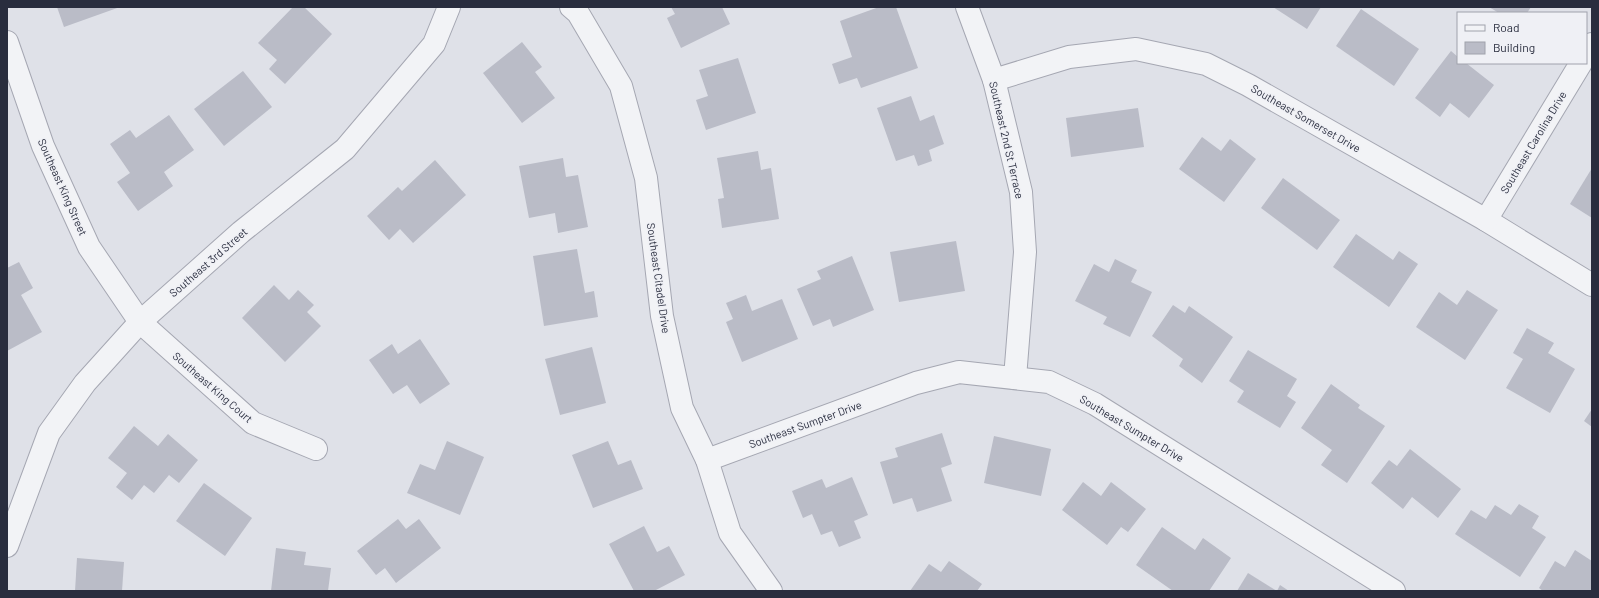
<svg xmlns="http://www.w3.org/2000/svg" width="1599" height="598" font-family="Barlow,sans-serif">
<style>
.building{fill:#babcc7}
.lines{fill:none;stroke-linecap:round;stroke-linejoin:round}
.minor-casing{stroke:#a5a7b2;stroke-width:24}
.minor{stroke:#f2f3f6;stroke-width:22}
.labels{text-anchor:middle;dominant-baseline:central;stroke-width:3;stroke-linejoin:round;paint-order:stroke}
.street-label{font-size:11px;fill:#292d3e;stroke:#eff0f5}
</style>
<rect width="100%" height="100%" fill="#dfe1e8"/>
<g class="building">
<polygon points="57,7 120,7 64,27"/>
<polygon points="293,7 304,7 332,34 285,84 269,69 277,60 258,43"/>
<polygon points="671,7 722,7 730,24 681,48 667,18 675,14"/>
<polygon points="879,7 896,7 918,68 861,88 857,78 839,84 832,64 852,57 840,21"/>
<polygon points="1273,7 1321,7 1307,29"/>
<polygon points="1489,7 1531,7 1527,13 1499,13"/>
<polygon points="1361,9 1419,49 1394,86 1336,46"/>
<polygon points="522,42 542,67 535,72 555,98 522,123 483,73"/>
<polygon points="1451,51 1458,57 1458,63 1466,63 1494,85 1469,118 1450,103 1440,117 1415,98"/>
<polygon points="738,58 756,113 706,130 696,100 708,96 699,70"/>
<polygon points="243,71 272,107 224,146 194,109"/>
<polygon points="911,96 920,121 934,115 944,144 929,150 932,161 918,166 914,155 896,161 877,108"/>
<polygon points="1138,108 1144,147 1071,157 1066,118"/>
<polygon points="169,115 194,150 164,172 173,186 138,211 117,182 130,173 110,144 130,130 136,138"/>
<polygon points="1202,137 1221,151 1230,139 1256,159 1224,202 1179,169"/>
<polygon points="758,151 761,170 771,168 779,219 722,228 718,199 724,198 717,158"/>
<polygon points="563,158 566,177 578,175 588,227 558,233 555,213 529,218 519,166"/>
<polygon points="435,160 466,195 413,243 400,229 389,240 367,216 398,187 402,191"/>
<polygon points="1592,168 1592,218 1570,204"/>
<polygon points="1283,178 1340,220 1317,250 1261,208"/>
<polygon points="1356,234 1393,260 1399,251 1418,264 1389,307 1333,267"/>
<polygon points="956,241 965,291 899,302 890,252"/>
<polygon points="577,249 585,293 594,291 598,317 544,326 533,256"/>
<polygon points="852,256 874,310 833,327 830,319 813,326 797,289 821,279 817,271"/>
<polygon points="1115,259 1137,270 1131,282 1152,292 1130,337 1103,324 1107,317 1075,301 1094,264 1109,272"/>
<polygon points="19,262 33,288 21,295 42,332 7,351 7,268"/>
<polygon points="274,285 289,300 298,290 314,305 307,312 321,326 285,362 242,318"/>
<polygon points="1467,290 1498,310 1465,360 1416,327 1439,292 1457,305"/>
<polygon points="746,295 752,311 782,299 798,339 742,362 726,322 733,319 726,303"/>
<polygon points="1173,305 1185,313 1189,306 1233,337 1202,383 1179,366 1183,359 1152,336"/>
<polygon points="1527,328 1554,343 1548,353 1575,369 1550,413 1506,388 1523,359 1513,353"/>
<polygon points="420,339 450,384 420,404 407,385 393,394 369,360 392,344 398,354"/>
<polygon points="592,347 606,403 560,415 545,359"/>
<polygon points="1248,350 1297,379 1287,396 1296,402 1280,428 1237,402 1244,391 1229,381"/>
<polygon points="1331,384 1360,405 1358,408 1385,426 1347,483 1321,465 1332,450 1301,428"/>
<polygon points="1592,409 1592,427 1584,421"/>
<polygon points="134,426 158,446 168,434 198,460 179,483 169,475 154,493 144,485 132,500 116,487 127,473 108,458"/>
<polygon points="942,433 952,464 941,468 952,501 917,512 912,498 893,504 880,462 898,457 895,448"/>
<polygon points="994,436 1051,449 1041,496 984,483"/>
<polygon points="447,441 484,457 460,515 407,493 420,464 435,470"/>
<polygon points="608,441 618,465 631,460 643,489 593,508 572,455"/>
<polygon points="1410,449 1461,489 1438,518 1412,497 1403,509 1371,483 1389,460 1397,466"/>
<polygon points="852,477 868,515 854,521 861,538 839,547 832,531 821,535 812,514 803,518 792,491 822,479 826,488"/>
<polygon points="1083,482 1101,496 1111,482 1146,509 1128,532 1121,527 1107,545 1062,510"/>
<polygon points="204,483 252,518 225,556 176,521"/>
<polygon points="1519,504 1539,516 1532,528 1546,537 1520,577 1455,534 1471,510 1486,519 1495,505 1511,515"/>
<polygon points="398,519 406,529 419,519 441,548 396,583 385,568 376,575 357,551"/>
<polygon points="644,526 657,552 669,546 685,575 654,591 634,591 609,544"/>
<polygon points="1162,527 1195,550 1203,538 1231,558 1209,591 1173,591 1136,565"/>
<polygon points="276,548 306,552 304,565 331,568 328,591 271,591"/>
<polygon points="1575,550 1592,561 1592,591 1543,591 1539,588 1555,561 1565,567"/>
<polygon points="77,558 124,562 122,591 75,591"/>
<polygon points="949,561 982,584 977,591 910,591 929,564 941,572"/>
<polygon points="1248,573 1277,591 1237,591"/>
<polygon points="1280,585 1289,591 1277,591"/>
</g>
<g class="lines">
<defs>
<g id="minor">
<polyline points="571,7 578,13 621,86 646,178 662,316 682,408 707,460 730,533 771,591"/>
<polyline points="967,7 994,80 1021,192 1025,252 1015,378"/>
<polyline points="7,42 43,146 89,247 140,322 253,423 316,449"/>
<polyline points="1586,54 1592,44"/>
<polyline points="994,80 1069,57 1136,49 1206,64 1248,85 1486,220 1592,285"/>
<polyline points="1486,220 1581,63"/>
<polyline points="707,460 916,383 959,372 1049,382 1095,404 1394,591"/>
<polyline points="7,546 49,433 85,383 140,322 241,232 345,149 434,44 449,7"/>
</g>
</defs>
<use href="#minor" class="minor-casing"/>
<use href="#minor" class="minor"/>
</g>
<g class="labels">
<g class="street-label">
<text transform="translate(1306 118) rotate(30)">Southeast Somerset Drive</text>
<text transform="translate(1007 140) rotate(77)">Southeast 2nd St Terrace</text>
<text transform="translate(1533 142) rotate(-59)">Southeast Carolina Drive</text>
<text transform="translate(63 187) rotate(66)">Southeast King Street</text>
<text transform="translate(208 262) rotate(-41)">Southeast 3rd Street</text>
<text transform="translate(659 278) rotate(82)">Southeast Citadel Drive</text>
<text transform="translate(213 387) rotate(41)">Southeast King Court</text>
<text transform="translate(805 424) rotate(-20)">Southeast Sumpter Drive</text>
<text transform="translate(1132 428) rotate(31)">Southeast Sumpter Drive</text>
</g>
</g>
<rect width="1599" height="598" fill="none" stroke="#292d3e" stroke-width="16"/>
<rect x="1457" y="12" width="130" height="52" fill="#eff0f5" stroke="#a0a2ac"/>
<rect x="1465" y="25" width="20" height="6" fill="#f2f3f6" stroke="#a0a2ac"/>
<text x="1493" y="32" font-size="12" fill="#292d3e">Road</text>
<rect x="1465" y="42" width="20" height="12" fill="#babcc7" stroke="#a0a2ac"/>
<text x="1493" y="52" font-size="12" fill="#292d3e">Building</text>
</svg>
